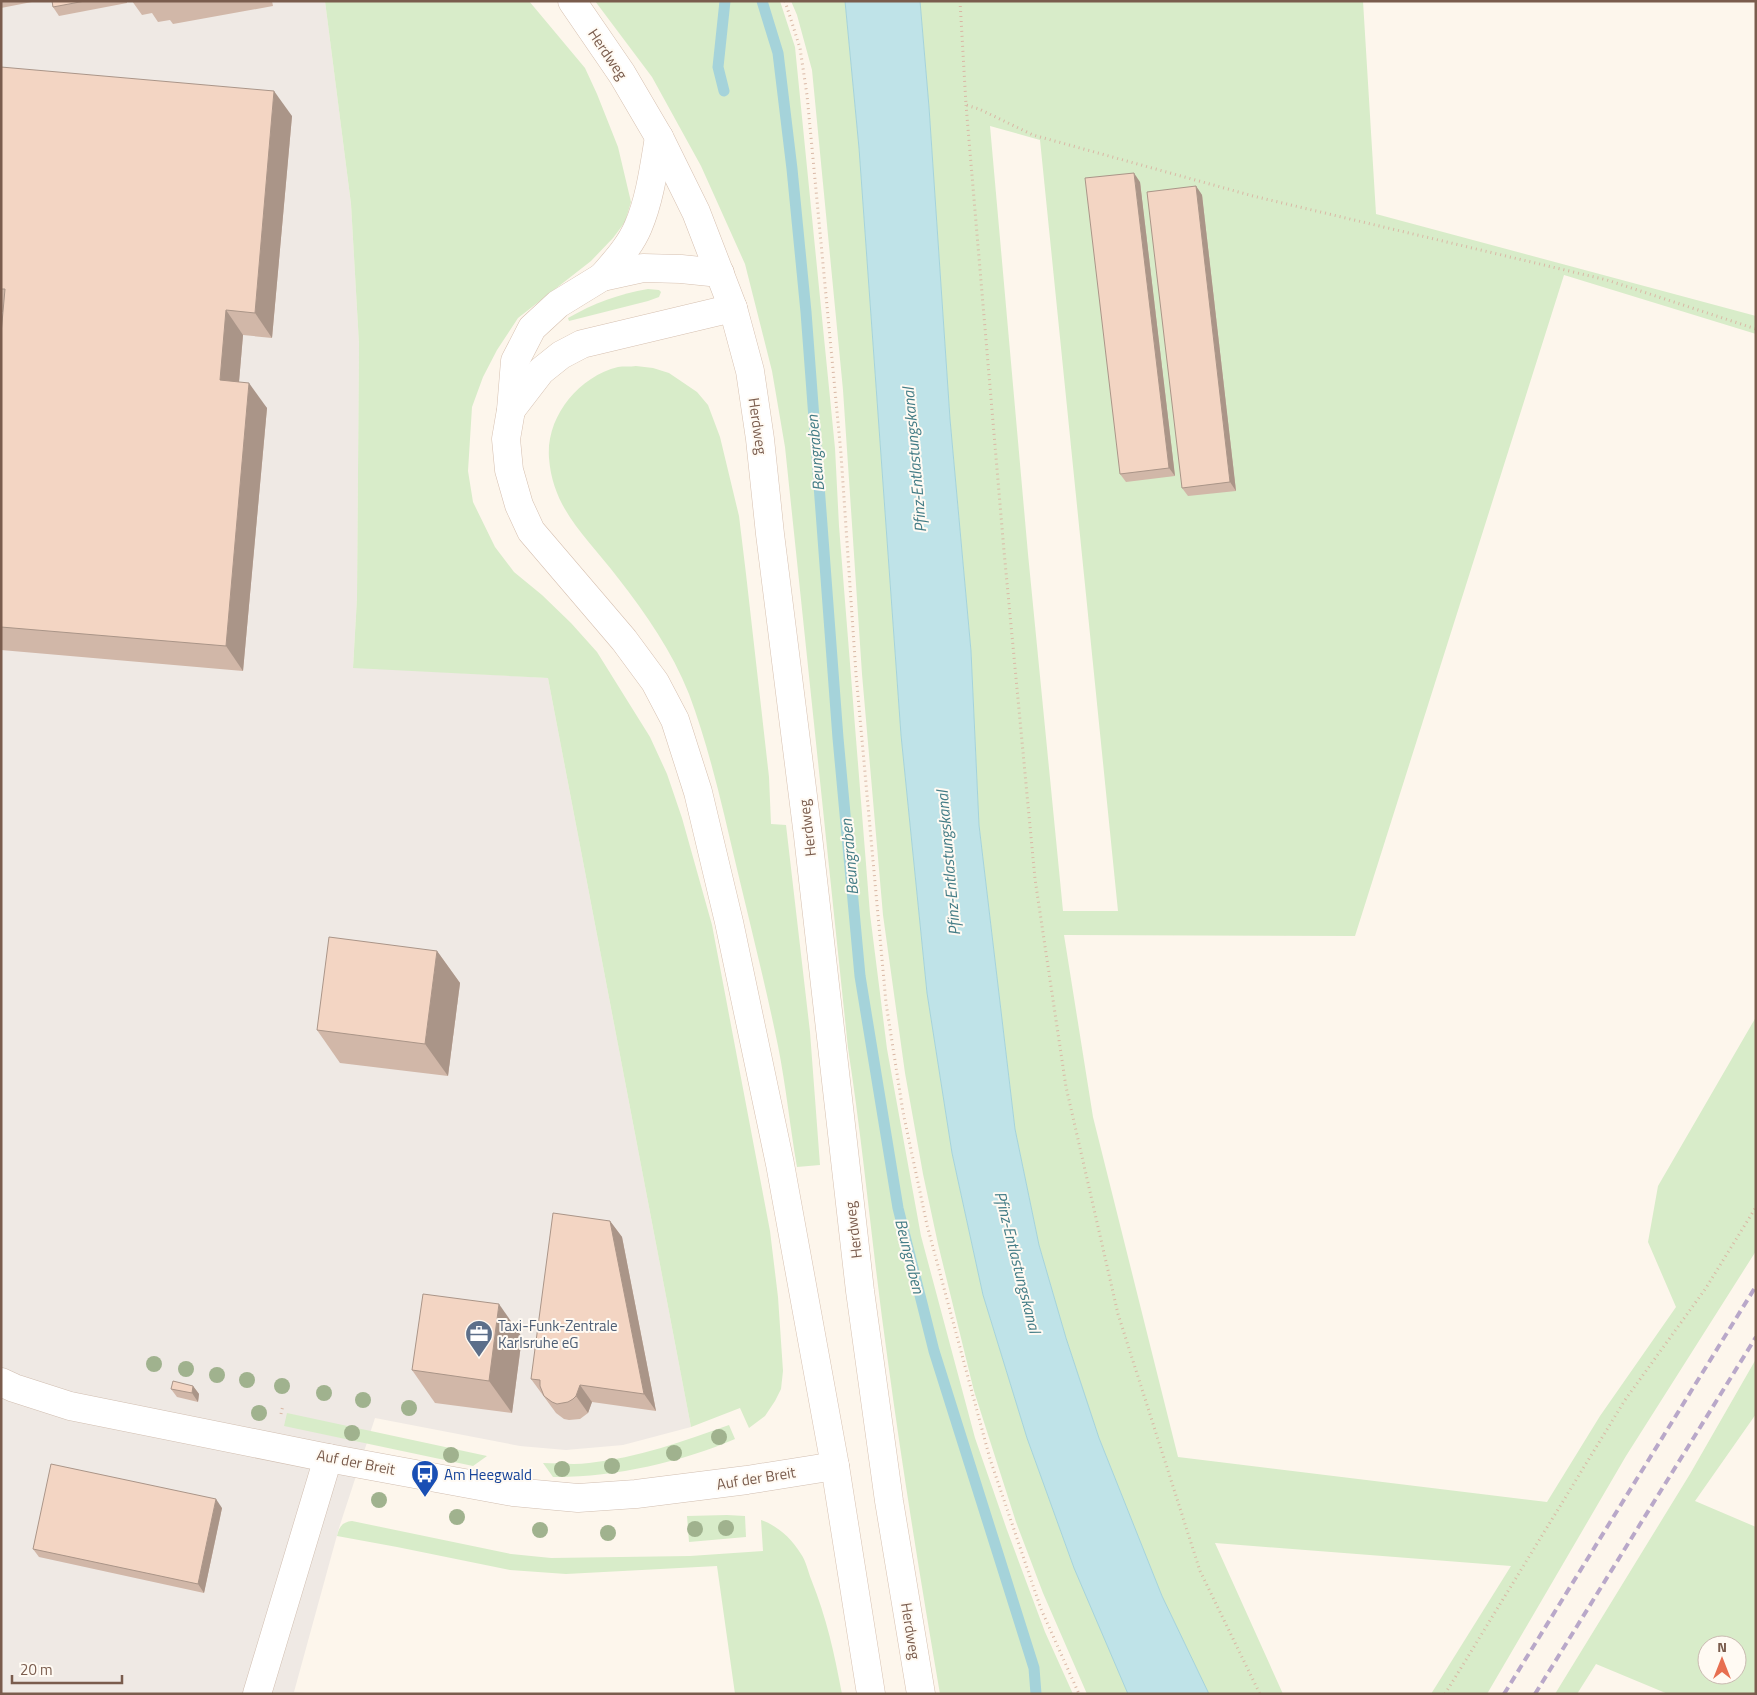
<svg xmlns="http://www.w3.org/2000/svg" width="1757" height="1695" font-family="'Titillium Web',sans-serif">
<style>
.industrial{fill:#efe9e4}
.green{fill:#d8ecc9;fill-rule:evenodd}
.water{fill:#bfe3e8;stroke:#a5d3da}
.lines{fill:none;stroke-linecap:round;stroke-linejoin:round}
.stream{stroke:#a5d3da;stroke-width:11}
.street-casing{stroke:#d1beb0;stroke-width:29}
.secondary-casing{stroke:#d6c0b0;stroke-width:29}
.path{stroke:#d9b8a5;stroke-width:3;stroke-dasharray:1 4;stroke-linecap:butt}
.street{stroke:#fff;stroke-width:28}
.secondary{stroke:#fff;stroke-width:28}
.rail{stroke:#b9a8c9;stroke-width:4;stroke-dasharray:8 5;stroke-linecap:butt}
.tree{fill:#a0b28e}
.wall{fill:#d1b7a8}
.shaded-wall{fill:#aa9588}
.building{fill:#f3d5c3;stroke:#aa9588}
.labels{text-anchor:middle;dominant-baseline:central;stroke-width:4;stroke-linejoin:round;paint-order:stroke}
.street-label{font-size:15px;fill:#7a5c4d;stroke:#fffaf3}
.service-label{font-size:15px;fill:#4e5e75;stroke:#fffaf3;text-anchor:start}
.transit-label{font-size:15px;fill:#164399;stroke:#fffaf3;text-anchor:start}
.water-label{font-size:16px;font-style:italic;fill:#437c86;stroke:#fffaf3}
</style>
<rect width="100%" height="100%" fill="#fdf6ec"/>
<polygon class="industrial" points="1,1 325,1 351,204 359,344 357,598 353,667 548,678 691,1427 623,1445 566,1450 520,1446 375,1418 339,1528 294,1692 319,1694 1,1694"/>
<g class="green">
<polygon points="325,1 529,1 585,68 597,94 618,147 631,202 625,222 613,238 591,261 518,318 497,350 483,377 472,407 468,471 473,502 495,547 514,572 542,595 571,623 597,652 650,737 667,774 682,818 712,925 770,1231 778,1297 783,1371 781,1389 775,1401 765,1416 749,1428 740,1408 691,1427 548,678 353,668 357,598 359,344 351,204"/>
<path d="M595,1H780L795,47L835,448L839,526L870,914L887,1049L921,1236L975,1438L1007,1530L1045,1632L1073,1694H940C921,1583 903,1473 888,1362C873,1257 864,1152 848,1048L785,447L772,371L745,264L701,166L652,77Z"/>
<polygon points="791,1 845,1 859,148 901,735 927,993 952,1153 983,1295 1027,1438 1074,1568 1128,1694 1087,1694 1043,1593 1016,1522 974,1391 938,1244 923,1174 905,1073 883,915 862,674 843,390 812,70 797,15"/>
<path d="M920,1H1363L1376,214L1756,316V334L1564,275L1355,936L1064,935L1093,1117L1178,1457L1547,1502L1600,1416L1676,1307L1648,1242L1658,1186L1756,1017V1251L1626,1456L1487,1694H1431L1511,1566L1215,1543L1283,1694H1209L1162,1596L1099,1438L1066,1338L1039,1245L1015,1129L979,825L971,651L950,419L929,107ZM990,126L1040,140L1118,911H1063L1028,554Z"/>
<path d="M648,289L659,290L661,292L659,297L648,301L569,321L568,318C594,303 619,294 648,289Z"/>
<path d="M636,366L653,368L669,373L697,392L708,405L720,437L739,516L746,574L769,777L771,824L786,825L810,1032L820,1165L797,1167C790,1127 786,1086 778,1046C766,987 751,928 737,869C723,810 710,750 689,694C672,651 646,614 618,578C588,538 553,511 549,458C546,417 578,377 618,367C623,366 630,367 636,366Z"/>
<path d="M1756,1359V1414L1695,1501L1756,1527V1694H1668L1596,1664L1577,1694H1555L1690,1474ZM1707,1645H1737V1675H1707Z"/>
<polygon points="287,1413 487,1456 473,1466 284,1426"/>
<path d="M729,1425L735,1439C683,1462 609,1478 553,1477L543,1463C558,1463 574,1465 589,1463C637,1458 684,1441 729,1425Z"/>
<polygon points="727,1515 745,1516 746,1537 689,1542 687,1516"/>
<path d="M761,1520C778,1526 791,1538 801,1554C806,1561 808,1571 811,1579C827,1619 834,1652 842,1694H735L717,1566L566,1574L510,1570L397,1547L337,1536C339,1527 342,1522 352,1521L511,1554L551,1558L690,1556L763,1551Z"/>
</g>
<polygon class="water" points="845,1 920,1 929,107 950,419 971,651 979,825 1015,1129 1039,1245 1066,1338 1099,1438 1162,1596 1209,1694 1128,1694 1074,1568 1027,1438 983,1295 952,1153 927,993 901,735 859,148"/>
<g class="lines">
<g class="stream">
<polyline points="762,1 778,53 792,169 806,312 838,738 860,976 898,1208 934,1351 1034,1668 1036,1694"/>
<polyline points="724,91 718,67 725,1"/>
</g>
<defs>
<g id="street">
<polyline points="1,1382 14,1388 70,1406 328,1458 513,1492 578,1498 636,1494 747,1480 835,1466"/>
<polyline points="257,1694 328,1458"/>
</g>
<g id="secondary">
<polyline points="572,1 622,74 659,137 696,212 733,308 750,371 760,439 770,534 808,836 860,1291 889,1501 921,1694"/>
<polyline points="720,273 681,269 643,268 602,277 558,304 532,328 515,361 511,410 506,439 509,470 519,505 531,531 624,640 655,682 675,720 698,792 729,922 780,1164 835,1466 871,1694"/>
<path d="M602,277C615,262 630,246 638,227C650,199 654,167 659,137"/>
<polyline points="511,410 541,371 561,355 582,344 733,308"/>
</g>
</defs>
<use href="#street" class="street-casing"/>
<use href="#secondary" class="secondary-casing"/>
<g class="path">
<polyline points="785,1 800,48 807,95 841,454 856,674 886,1003 903,1112 927,1225 990,1459 1041,1609 1079,1694"/>
<polyline points="960,1 966,105 979,109 1033,135 1253,196 1607,280 1756,329"/>
<polyline points="966,105 1004,551 1035,879 1066,1087 1118,1314 1200,1571 1260,1694"/>
<polyline points="281,1414 283,1405"/>
<polyline points="1445,1694 1625,1400 1706,1288 1756,1207"/>
</g>
<use href="#street" class="street"/>
<use href="#secondary" class="secondary"/>
<g class="rail">
<polyline points="1504,1694 1756,1286"/>
<polyline points="1535,1694 1756,1337"/>
</g>
</g>
<g class="tree">
<circle cx="154" cy="1364" r="8"/>
<circle cx="186" cy="1369" r="8"/>
<circle cx="217" cy="1375" r="8"/>
<circle cx="247" cy="1380" r="8"/>
<circle cx="282" cy="1386" r="8"/>
<circle cx="324" cy="1393" r="8"/>
<circle cx="363" cy="1400" r="8"/>
<circle cx="409" cy="1408" r="8"/>
<circle cx="259" cy="1413" r="8"/>
<circle cx="352" cy="1433" r="8"/>
<circle cx="719" cy="1437" r="8"/>
<circle cx="674" cy="1453" r="8"/>
<circle cx="451" cy="1455" r="8"/>
<circle cx="612" cy="1466" r="8"/>
<circle cx="562" cy="1469" r="8"/>
<circle cx="379" cy="1500" r="8"/>
<circle cx="457" cy="1517" r="8"/>
<circle cx="726" cy="1528" r="8"/>
<circle cx="695" cy="1529" r="8"/>
<circle cx="540" cy="1530" r="8"/>
<circle cx="608" cy="1533" r="8"/>
</g>
<g class="wall">
<polygon points="1,1 37,1 1,8"/>
<polygon points="52,1 127,1 127,3 59,16 53,7"/>
<polygon points="132,1 272,1 273,6 173,24 170,20 158,22 152,13 142,15"/>
<polygon points="1,67 292,116 272,338 243,335 239,382 267,408 243,671 1,650 1,334 3,312 1,312"/>
<polygon points="1140,182 1175,476 1126,482 1120,474"/>
<polygon points="1196,186 1202,195 1236,491 1188,496 1182,488"/>
<polygon points="437,951 460,983 448,1076 340,1063 317,1030"/>
<polygon points="610,1221 622,1237 656,1411 592,1402 588,1413 580,1419 569,1420 564,1419 556,1413 531,1379"/>
<polygon points="522,1337 512,1413 435,1403 412,1370"/>
<polygon points="193,1386 199,1394 198,1402 177,1397 171,1389"/>
<polygon points="222,1508 204,1593 39,1557 33,1549"/>
</g>
<g class="shaded-wall">
<polygon points="274,91 292,116 272,338 255,313"/>
<polygon points="1134,173 1140,182 1175,476 1169,468"/>
<polygon points="1196,186 1202,195 1236,491 1230,482"/>
<polygon points="226,310 243,335 237,405 220,380"/>
<polygon points="249,383 267,408 243,671 226,646"/>
<polygon points="437,951 460,983 448,1076 425,1044"/>
<polygon points="610,1221 622,1237 656,1411 644,1394"/>
<polygon points="499,1304 522,1337 512,1413 489,1381"/>
<polygon points="580,1385 592,1402 588,1413 576,1396"/>
<polygon points="193,1386 199,1394 198,1402 192,1393"/>
<polygon points="216,1499 222,1508 204,1593 198,1584"/>
</g>
<g class="building">
<polygon points="52,1 85,1 53,7"/>
<polygon points="1,67 274,91 255,313 226,310 220,380 249,383 226,646 1,627 1,334 5,289 1,289"/>
<polygon points="1134,173 1169,468 1120,474 1085,178"/>
<polygon points="1196,186 1230,482 1182,488 1147,192"/>
<polygon points="329,937 437,951 425,1044 317,1030"/>
<polygon points="553,1213 610,1221 644,1394 580,1385 576,1396 573,1399 568,1402 557,1404 552,1402 544,1396 540,1386 540,1380 531,1379"/>
<polygon points="423,1294 499,1304 489,1381 412,1370"/>
<polygon points="173,1381 193,1386 192,1393 171,1389"/>
<polygon points="51,1464 216,1499 198,1584 33,1549"/>
</g>
<defs>
<symbol id="office-pin" viewBox="-11 -11 22 30"><path d="M0 17L-7.5 6A9.5 9.5 0 1 1 7.5 6Z" fill="#5c6f8a" stroke="#fffaf3"/><path d="M-6-3h4V-5.5h4V-3h4V5H-6ZM-1-4.5V-3h2v-1.5ZM-6 0V1H6V0Z" fill="#fff"/></symbol>
<symbol id="bus-pin" viewBox="-11 -11 22 30"><path d="M0 17L-7.5 6A9.5 9.5 0 1 1 7.5 6Z" fill="#1a4fb4" stroke="#fffaf3"/><path d="M-5-6H5V4H4V6H2V4H-2V6H-4V4H-5ZM-3.5-4V0h7V-4ZM-3.5 1.2v1.5H-2V1.2ZM2 1.2v1.5H3.5V1.2Z" fill="#fff"/></symbol>
</defs>
<g fill-rule="evenodd">
<use href="#office-pin" x="463" y="1318" width="32" height="43"/>
<use href="#bus-pin" x="409" y="1458" width="32" height="43"/>
</g>
<g class="labels">
<g class="street-label">
<text transform="translate(608 54) rotate(56)">Herdweg</text>
<text transform="translate(758 426) rotate(82)">Herdweg</text>
<text transform="translate(807 828) rotate(-97)">Herdweg</text>
<text transform="translate(853 1230) rotate(-97)">Herdweg</text>
<text transform="translate(356 1462) rotate(11)">Auf der Breit</text>
<text transform="translate(756 1478) rotate(-9)">Auf der Breit</text>
<text transform="translate(911 1631) rotate(81)">Herdweg</text>
</g>
<g class="service-label">
<text x="498" y="1325">Taxi-Funk-Zentrale<tspan x="498" dy="17">Karlsruhe eG</tspan></text>
</g>
<g class="transit-label">
<text x="444" y="1474">Am Heegwald</text>
</g>
<g class="water-label">
<text transform="translate(815 453) rotate(-95)">Beungraben</text>
<text transform="translate(914 460) rotate(-95)">Pfinz-Entlastungskanal</text>
<text transform="translate(849 857) rotate(-95)">Beungraben</text>
<text transform="translate(948 863) rotate(-95)">Pfinz-Entlastungskanal</text>
<text transform="translate(910 1256) rotate(76)">Beungraben</text>
<text transform="translate(1018 1262) rotate(76)">Pfinz-Entlastungskanal</text>
</g>
</g>
<rect width="1757" height="1695" fill="none" stroke="#7a5c4d" stroke-width="5"/>
<g transform="translate(1722 1660)"><circle r="24" fill="#fffaf3" stroke="#cabbb1"/>
<path d="M0-4L9 19L0 12L-9 19Z" fill="#e76f51"/>
<text y="-8" font-size="14" font-weight="bold" text-anchor="middle" fill="#7a5c4d">N</text>
</g>
<path d="M12 1675v8h110v-8" fill="none" stroke="#7a5c4d" stroke-width="2.5"/>
<text x="20" y="1675" font-size="15" fill="#7a5c4d" stroke="#fffaf3" stroke-width="4" paint-order="stroke">20 m</text>
</svg>
